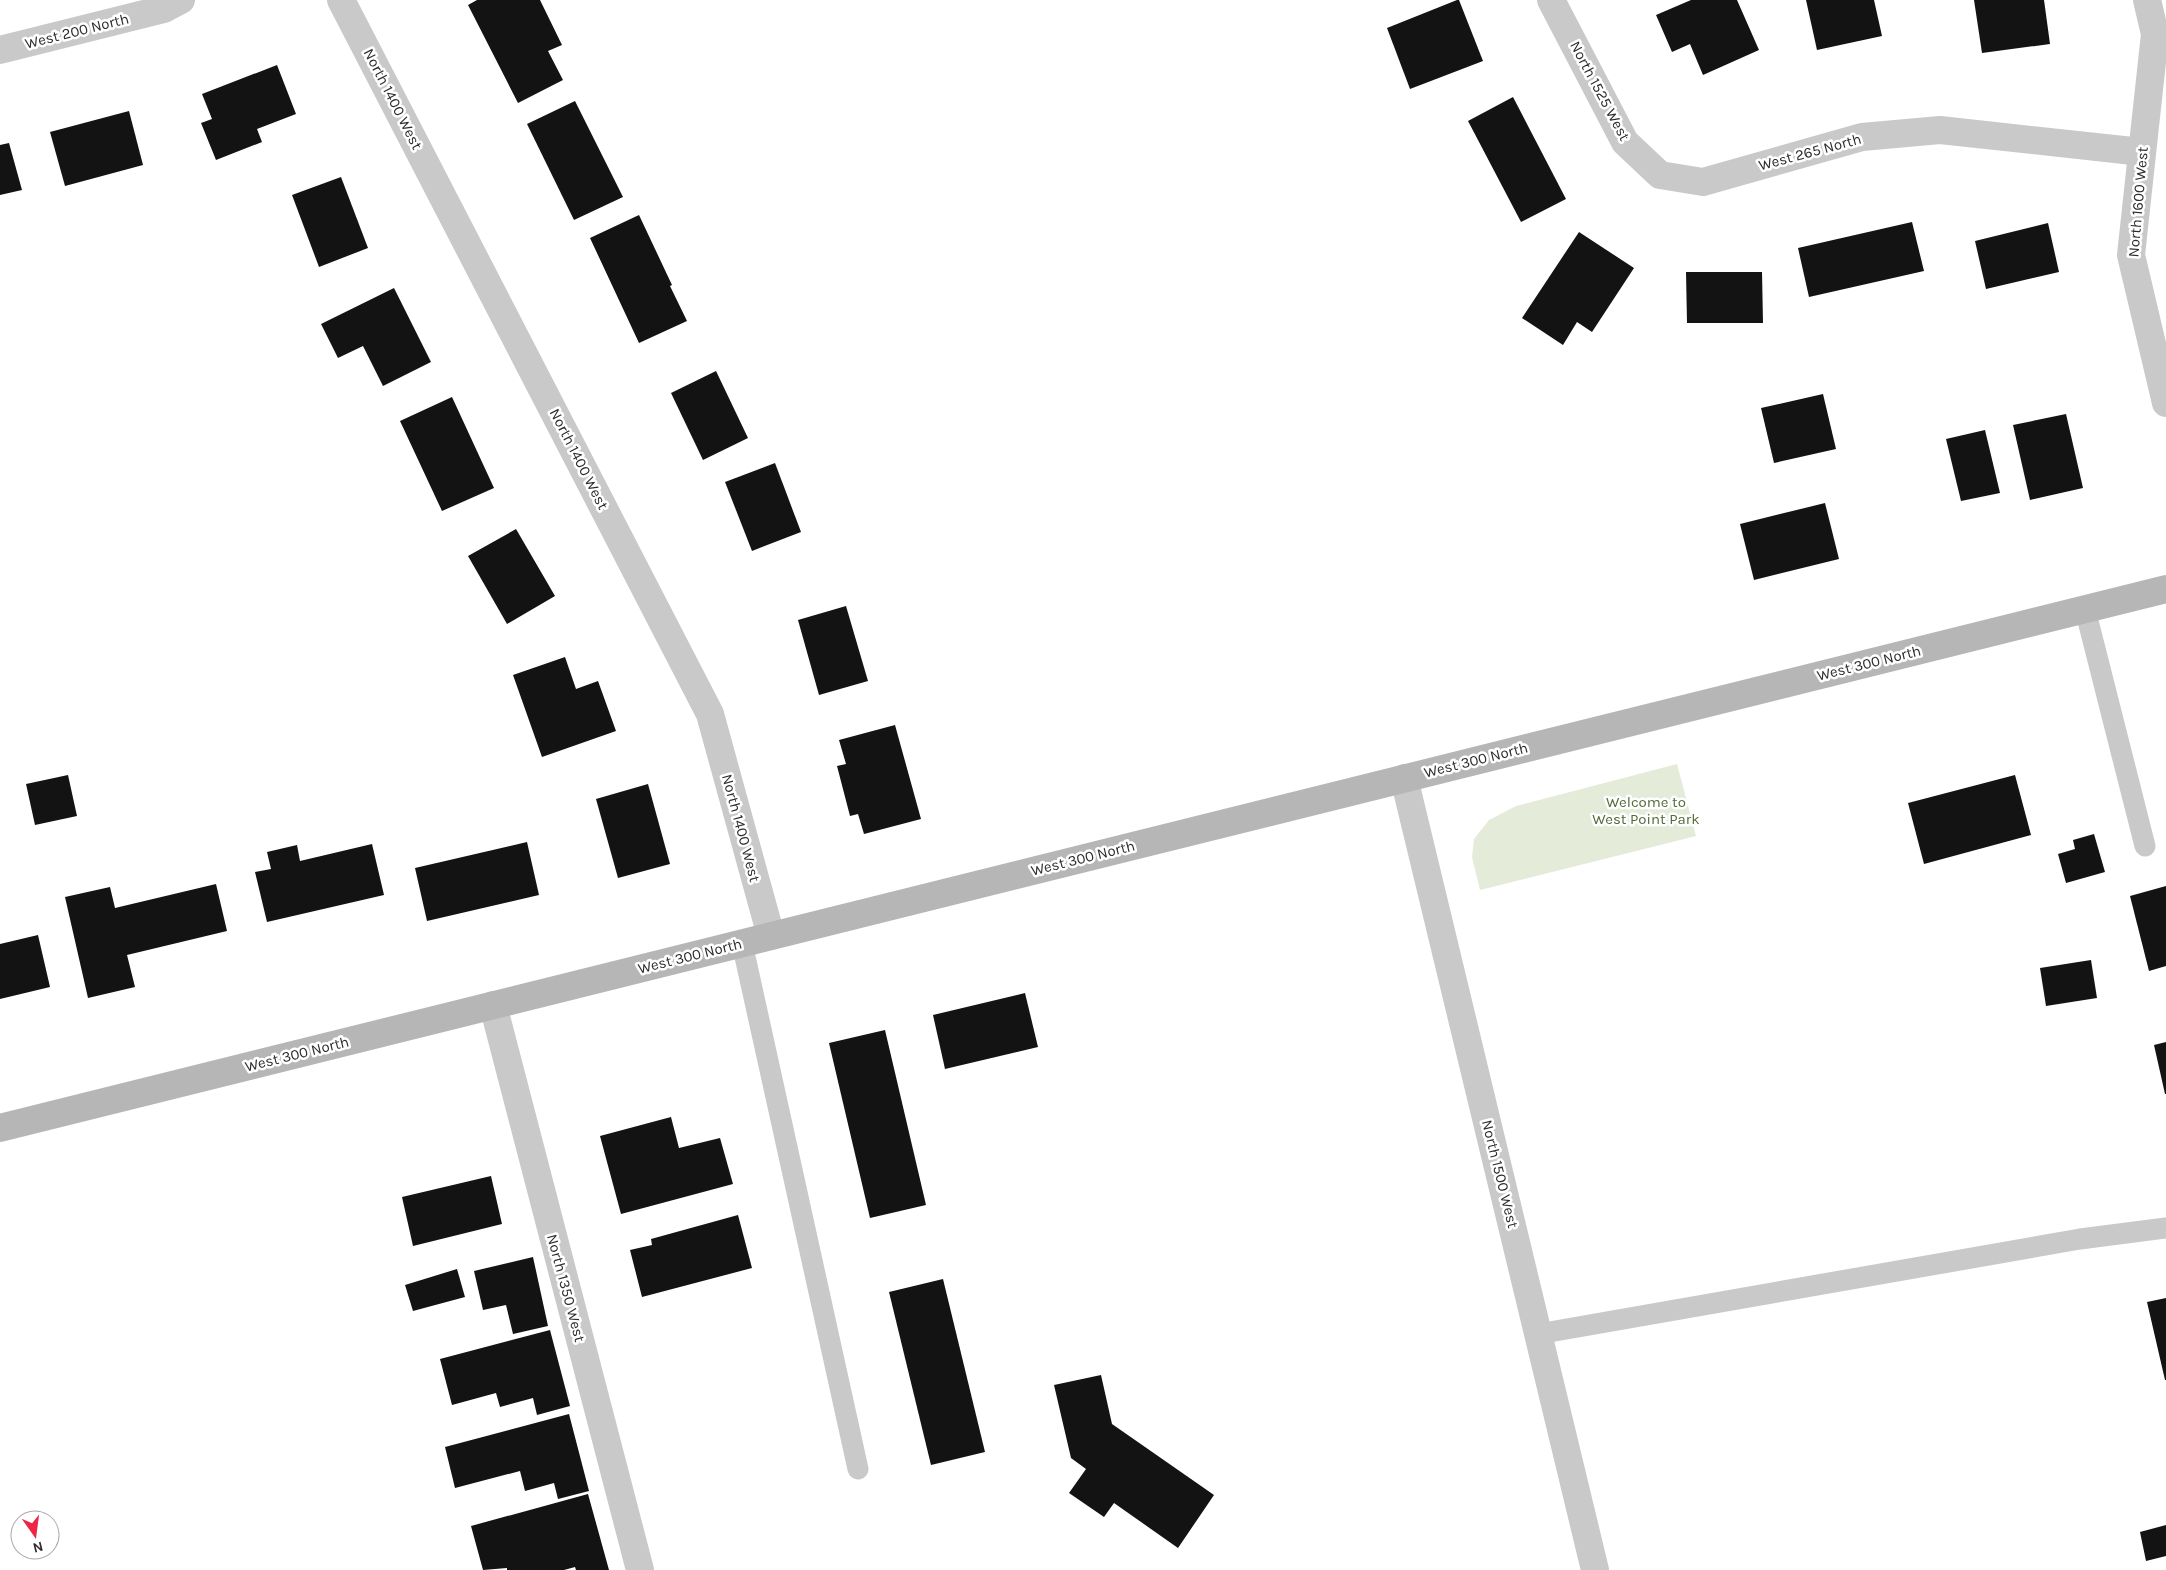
<svg xmlns="http://www.w3.org/2000/svg" width="2166" height="1570" font-family="Karla,sans-serif">
<style>
.green{fill:#e4ebd8}
.building{fill:#131313}
.lines{fill:none;stroke-linecap:round;stroke-linejoin:round}
.service{stroke:#c9c9c9;stroke-width:21}
.minor{stroke:#c9c9c9;stroke-width:28}
.tertiary{stroke:#c9c9c9;stroke-width:28}
.secondary{stroke:#b6b6b6;stroke-width:28}
.labels{text-anchor:middle;dominant-baseline:central;stroke-width:5;stroke-linejoin:round;paint-order:stroke}
.street-label{font-size:15px;fill:#2c2c2c;stroke:#fff}
.park-label{font-size:15px;fill:#546938;stroke:#fff}
</style>
<rect width="100%" height="100%" fill="#fff"/>
<polygon class="green" points="1677,764 1696,836 1480,890 1472,857 1474,839 1489,820 1516,806"/>
<g class="building">
<polygon points="477,0 540,0 562,45 548,51 563,80 518,103 468,5"/>
<polygon points="1457,0 1459,0 1483,61 1410,89 1387,28"/>
<polygon points="1691,0 1737,0 1759,50 1703,75 1690,44 1672,52 1656,15"/>
<polygon points="1806,0 1874,0 1882,36 1817,50"/>
<polygon points="1974,0 2044,0 2050,44 1982,53"/>
<polygon points="277,65 296,114 257,129 262,142 216,160 201,123 212,119 202,94"/>
<polygon points="1513,97 1566,199 1521,222 1468,121"/>
<polygon points="575,101 623,197 574,220 527,124"/>
<polygon points="129,111 143,165 65,186 50,132"/>
<polygon points="9,143 22,190 0,195 0,145"/>
<polygon points="341,177 368,248 319,267 292,195"/>
<polygon points="639,215 672,285 670,286 687,321 639,343 590,238"/>
<polygon points="1912,222 1924,271 1809,297 1798,248"/>
<polygon points="2048,223 2059,272 1986,289 1975,241"/>
<polygon points="1579,232 1634,268 1592,332 1577,322 1563,345 1522,318"/>
<polygon points="1686,272 1762,272 1763,323 1687,323"/>
<polygon points="394,288 431,362 383,386 363,346 338,358 321,324"/>
<polygon points="716,371 748,438 703,460 671,393"/>
<polygon points="1823,394 1836,449 1774,463 1761,408"/>
<polygon points="452,397 494,488 442,511 400,421"/>
<polygon points="2066,414 2083,488 2030,500 2013,425"/>
<polygon points="1985,430 2000,493 1961,501 1946,439"/>
<polygon points="775,463 801,532 752,551 725,482"/>
<polygon points="1825,503 1839,559 1754,580 1740,524"/>
<polygon points="516,529 555,596 507,624 468,556"/>
<polygon points="846,606 868,681 819,695 798,620"/>
<polygon points="565,657 576,689 598,681 616,731 542,757 513,675"/>
<polygon points="895,725 921,819 864,834 858,814 850,816 837,766 846,764 839,740"/>
<polygon points="68,775 77,816 35,825 26,784"/>
<polygon points="2015,775 2031,835 1924,864 1908,803"/>
<polygon points="648,784 670,864 618,878 596,799"/>
<polygon points="2094,834 2105,872 2066,883 2058,854 2075,849 2073,840"/>
<polygon points="527,842 539,895 427,921 415,868"/>
<polygon points="372,844 384,895 267,922 255,872 271,869 267,852 297,845 300,861"/>
<polygon points="216,884 227,931 127,955 135,987 88,998 65,897 110,887 115,908"/>
<polygon points="2166,886 2166,966 2149,971 2130,896"/>
<polygon points="38,935 50,987 0,999 0,944"/>
<polygon points="2091,960 2097,998 2046,1006 2040,968"/>
<polygon points="1025,993 1038,1047 945,1069 933,1015"/>
<polygon points="885,1030 926,1205 870,1218 829,1043"/>
<polygon points="2166,1042 2166,1094 2165,1094 2154,1045"/>
<polygon points="671,1117 679,1148 720,1138 733,1184 621,1214 600,1136"/>
<polygon points="491,1176 502,1224 413,1246 402,1197"/>
<polygon points="738,1215 752,1268 642,1297 630,1250 652,1245 651,1239"/>
<polygon points="533,1257 548,1326 513,1334 506,1305 483,1310 474,1271"/>
<polygon points="457,1269 465,1297 413,1311 405,1285"/>
<polygon points="943,1279 985,1452 931,1465 889,1292"/>
<polygon points="2166,1298 2166,1380 2165,1380 2147,1302"/>
<polygon points="550,1330 570,1406 537,1415 533,1398 500,1407 496,1393 452,1405 440,1359"/>
<polygon points="1101,1375 1112,1424 1214,1495 1178,1548 1114,1503 1104,1517 1069,1493 1086,1469 1071,1458 1054,1385"/>
<polygon points="569,1414 589,1491 558,1499 554,1483 525,1491 520,1471 455,1488 445,1447"/>
<polygon points="588,1494 609,1570 576,1570 575,1567 564,1570 507,1570 507,1568 483,1570 471,1526"/>
<polygon points="2166,1525 2166,1556 2146,1561 2140,1532"/>
</g>
<g class="lines">
<g class="service">
<polyline points="2085,609 2145,846"/>
<polyline points="742,943 858,1469"/>
<polyline points="1538,1334 2080,1239 2166,1228"/>
</g>
<g class="minor">
<polyline points="341,0 710,714 771,936"/>
<polyline points="1551,0 1625,142 1660,175 1703,182 1862,137 1940,130 2142,152"/>
<polyline points="2147,0 2155,34 2131,255 2166,403"/>
<polyline points="0,50 164,9 181,0"/>
<polyline points="493,1005 640,1570"/>
</g>
<polyline class="tertiary" points="1404,778 1595,1570"/>
<polyline class="secondary" points="0,1128 2166,589"/>
</g>
<g class="labels">
<g class="street-label">
<text transform="translate(77 31) rotate(-14)">West 200 North</text>
<text transform="translate(1600 91) rotate(62)">North 1525 West</text>
<text transform="translate(393 99) rotate(63)">North 1400 West</text>
<text transform="translate(1810 152) rotate(-15)">West 265 North</text>
<text transform="translate(2138 202) rotate(-85)">North 1600 West</text>
<text transform="translate(579 459) rotate(63)">North 1400 West</text>
<text transform="translate(1869 663) rotate(-14)">West 300 North</text>
<text transform="translate(1476 760) rotate(-14)">West 300 North</text>
<text transform="translate(741 828) rotate(75)">North 1400 West</text>
<text transform="translate(1083 858) rotate(-14)">West 300 North</text>
<text transform="translate(690 956) rotate(-14)">West 300 North</text>
<text transform="translate(297 1054) rotate(-14)">West 300 North</text>
<text transform="translate(1500 1174) rotate(76)">North 1500 West</text>
<text transform="translate(566 1288) rotate(75)">North 1350 West</text>
</g>
<g class="park-label">
<text x="1646" y="802">Welcome to<tspan x="1646" dy="17">West Point Park</tspan></text>
</g>
</g>
<g transform="translate(35 1535) rotate(166)"><circle r="24" fill="#ffffff" stroke="#ababab"/>
<path d="M0-4L9 19L0 12L-9 19Z" fill="#ed2445"/>
<text y="-8" font-size="14" font-weight="bold" text-anchor="middle" fill="#2c2c2c">N</text>
</g>
</svg>
